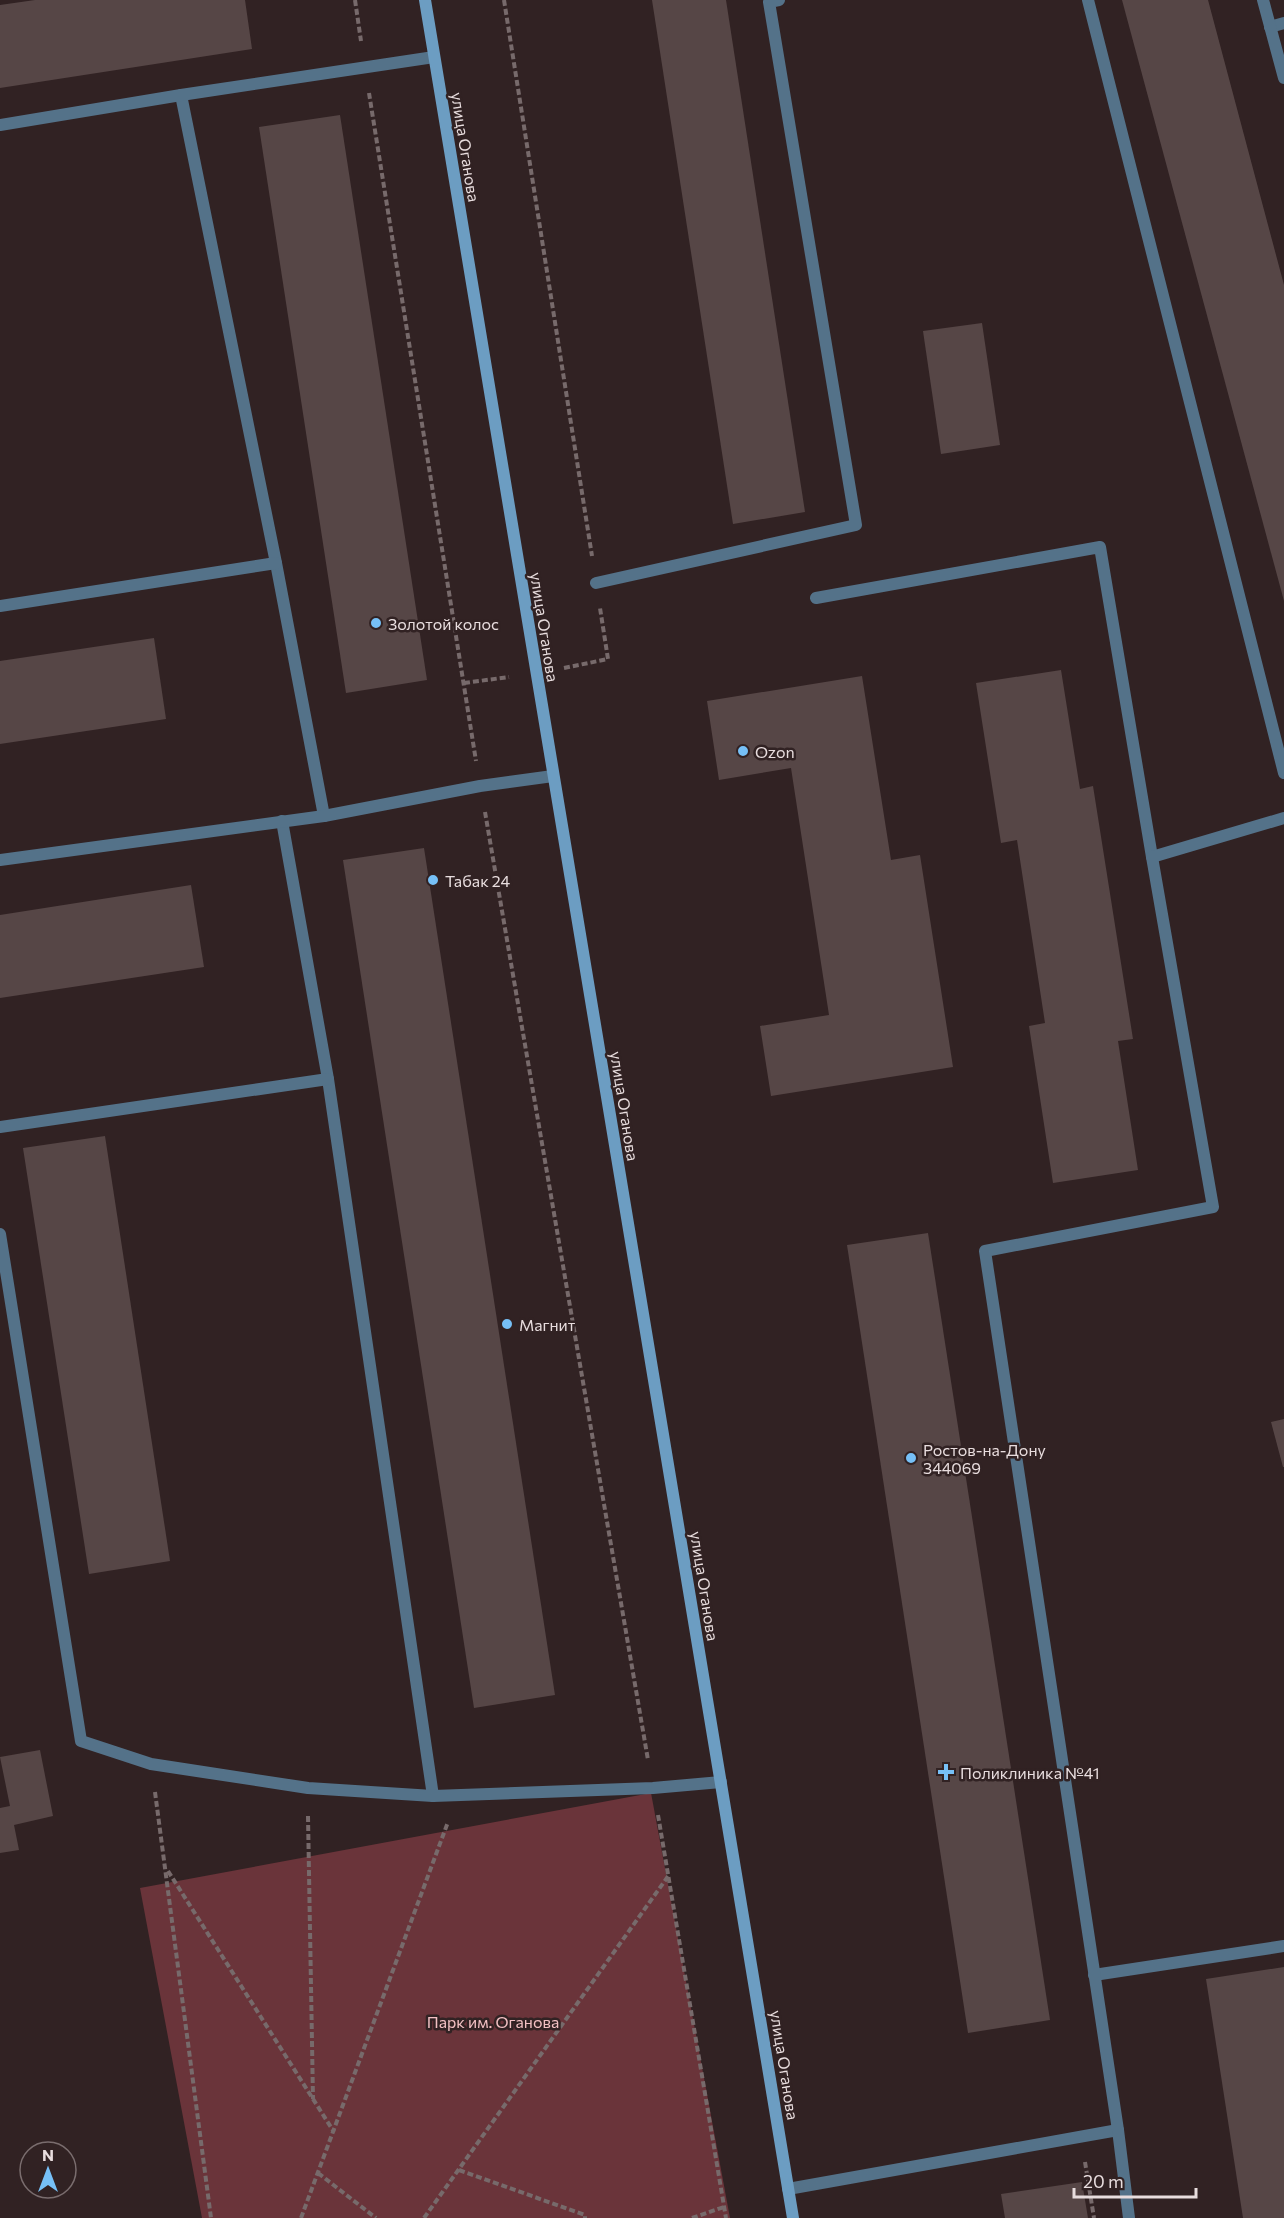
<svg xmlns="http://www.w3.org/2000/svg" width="1284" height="2218" font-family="Commissioner,sans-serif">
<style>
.green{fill:#6a343a}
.building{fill:#564646}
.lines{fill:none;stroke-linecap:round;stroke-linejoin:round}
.path{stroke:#776a6b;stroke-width:4;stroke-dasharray:6 3;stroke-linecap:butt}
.service{stroke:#547289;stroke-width:12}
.minor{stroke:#547289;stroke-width:12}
.tertiary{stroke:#547289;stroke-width:12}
.secondary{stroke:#6c9dc2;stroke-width:12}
.poi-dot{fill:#76c0f7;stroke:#312223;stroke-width:2}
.labels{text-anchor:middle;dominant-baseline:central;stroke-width:5;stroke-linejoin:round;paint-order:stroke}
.street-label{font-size:16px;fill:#e8ddde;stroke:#312223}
.poi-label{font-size:16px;fill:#e8ddde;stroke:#312223;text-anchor:start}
.park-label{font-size:16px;fill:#f2c0c3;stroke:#312223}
</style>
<rect width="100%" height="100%" fill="#312223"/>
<polygon class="green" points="651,1793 730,2218 202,2218 140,1888"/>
<g class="building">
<polygon points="35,0 245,0 252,49 0,88 0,5"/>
<polygon points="652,0 726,0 805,512 733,524"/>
<polygon points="1122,0 1208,0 1284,285 1284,601"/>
<polygon points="340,115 427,680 346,693 259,127"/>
<polygon points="982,323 1000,445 941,454 923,331"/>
<polygon points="154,638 166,719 0,744 0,661"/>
<polygon points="1061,670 1080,789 1093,786 1133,1039 1118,1041 1138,1170 1053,1183 1029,1026 1045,1023 1017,840 1001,843 976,683"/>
<polygon points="862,676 891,860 920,855 953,1067 771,1096 760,1026 829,1015 791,768 719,780 707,701"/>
<polygon points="424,848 555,1695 474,1708 343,860"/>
<polygon points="191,885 204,967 0,998 0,915"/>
<polygon points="105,1136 170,1561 89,1574 23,1148"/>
<polygon points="928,1233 1050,2020 968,2033 847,1245"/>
<polygon points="1284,1419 1284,1467 1283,1467 1271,1422"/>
<polygon points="40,1750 53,1816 14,1825 19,1850 0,1853 0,1808 10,1806 0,1757"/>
<polygon points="1284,1967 1284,2218 1243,2218 1206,1979"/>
<polygon points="1082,2182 1088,2218 1005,2218 1001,2194"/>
</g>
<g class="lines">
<g class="path">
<polyline points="355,0 361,41"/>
<polyline points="504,0 592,556"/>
<polyline points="369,93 476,761"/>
<polyline points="564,668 608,659 600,608"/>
<polyline points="464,683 509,677"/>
<polyline points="485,812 648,1760"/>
<polyline points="155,1792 211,2218"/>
<polyline points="658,1815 726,2218"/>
<polyline points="308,1816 313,2099"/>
<polyline points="168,1871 334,2132"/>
<polyline points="1085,2162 1094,2218"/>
<polyline points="459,2170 585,2215 585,2218"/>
<polyline points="318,2173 376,2218"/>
<polyline points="301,2218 448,1822"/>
<polyline points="424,2218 669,1875"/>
<polyline points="692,2218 724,2207"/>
</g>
<g class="service">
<polyline points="1088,0 1284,773"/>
<polyline points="181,95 276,563 324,816"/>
<polyline points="0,125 181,95 434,57"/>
<polyline points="596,583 856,525 769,2 779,0"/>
<polyline points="816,598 1100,547 1152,857"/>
<polyline points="0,606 276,563"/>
<polyline points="282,821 328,1079 433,1796"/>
<polyline points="0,860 324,816 480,786 553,776"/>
<polyline points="0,1127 328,1079"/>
<polyline points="0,1234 81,1741 151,1764 308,1788 433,1796 653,1788 721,1782"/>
<polyline points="1094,1975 1284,1946"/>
<polyline points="788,2189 1118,2130"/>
<polyline points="1129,2218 1118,2130 985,1251 1213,1207 1152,857 1284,818"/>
</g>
<polyline class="minor" points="1270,27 1284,23"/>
<polyline class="tertiary" points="1263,0 1284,78"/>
<polyline class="secondary" points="425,0 793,2218"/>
</g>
<g class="poi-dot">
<circle cx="376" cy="623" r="6"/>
<circle cx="743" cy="751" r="6"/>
<circle cx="433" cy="880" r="6"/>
<circle cx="507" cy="1324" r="6"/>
<circle cx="911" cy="1458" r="6"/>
<path d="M943 1763h6v6h6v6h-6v6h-6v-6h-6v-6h6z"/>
</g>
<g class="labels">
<g class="street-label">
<text transform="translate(466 147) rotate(81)">улица Оганова</text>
<text transform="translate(545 627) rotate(81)">улица Оганова</text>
<text transform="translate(625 1106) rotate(81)">улица Оганова</text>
<text transform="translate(705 1586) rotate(81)">улица Оганова</text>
<text transform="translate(785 2065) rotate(81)">улица Оганова</text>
</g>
<g class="poi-label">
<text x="388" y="623">Золотой колос</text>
<text x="755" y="751">Ozon</text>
<text x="445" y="880">Табак 24</text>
<text x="519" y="1324">Магнит</text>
<text x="923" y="1449">Ростов-на-Дону<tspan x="923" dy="18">344069</tspan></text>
<text x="960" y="1772">Поликлиника №41</text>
</g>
<g class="park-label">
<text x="493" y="2021">Парк им. Оганова</text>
</g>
</g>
<g transform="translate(48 2170)"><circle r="28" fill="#312223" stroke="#7a6d6e" stroke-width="1.5"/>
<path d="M0-4.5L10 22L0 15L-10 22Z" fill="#76c0f7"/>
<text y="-9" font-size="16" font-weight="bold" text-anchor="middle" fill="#e8ddde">N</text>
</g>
<path d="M1074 2188v9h122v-9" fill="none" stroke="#e8ddde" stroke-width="3"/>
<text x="1083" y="2188" font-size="18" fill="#e8ddde" stroke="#312223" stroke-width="4.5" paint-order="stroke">20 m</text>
</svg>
